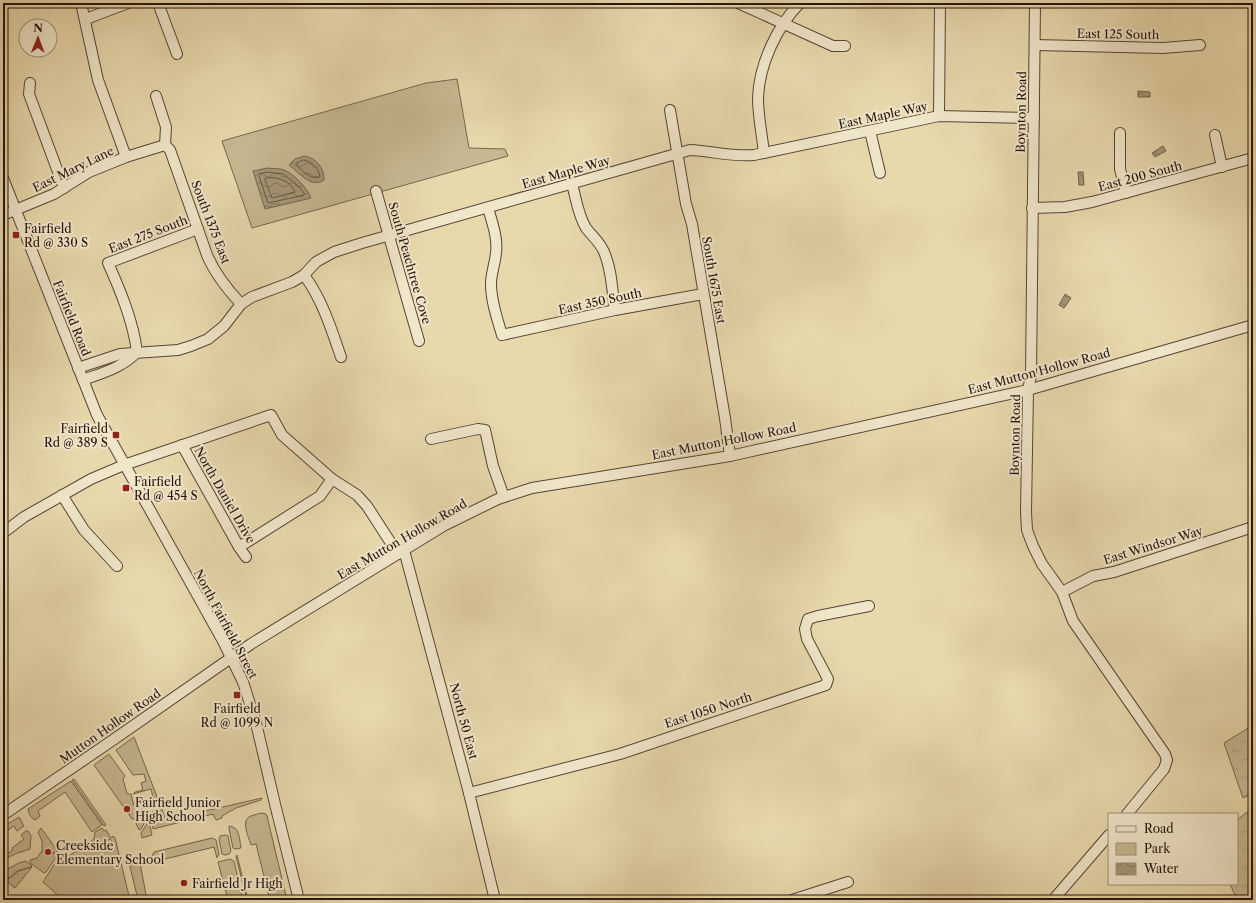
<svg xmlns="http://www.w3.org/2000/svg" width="1256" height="903" font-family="'Libre Caslon Text',serif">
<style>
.green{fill:#c7b892;stroke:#766650;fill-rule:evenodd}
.forest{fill:url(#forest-crowns);stroke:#766650}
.park{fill:url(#park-dots);stroke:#766650}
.water{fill:url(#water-waves);stroke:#71624d}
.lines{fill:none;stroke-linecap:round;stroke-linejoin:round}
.shore{stroke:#645542;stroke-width:1}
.minor-casing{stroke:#554535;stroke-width:12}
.minor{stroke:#f0e6ca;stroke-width:10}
.poi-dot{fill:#8f2418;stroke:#f0e6ca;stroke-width:1.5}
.labels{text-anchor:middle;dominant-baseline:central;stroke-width:4;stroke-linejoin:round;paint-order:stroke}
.street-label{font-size:12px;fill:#24140d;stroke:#f0e6ca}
.poi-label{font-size:12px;fill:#24140d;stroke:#f0e6ca;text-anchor:start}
</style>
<defs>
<pattern id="forest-crowns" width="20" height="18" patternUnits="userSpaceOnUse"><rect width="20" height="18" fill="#c7b892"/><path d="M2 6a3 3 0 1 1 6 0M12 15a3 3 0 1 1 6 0" fill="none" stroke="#ab9d7d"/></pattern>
<pattern id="park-dots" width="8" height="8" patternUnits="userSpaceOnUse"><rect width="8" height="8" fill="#c7b892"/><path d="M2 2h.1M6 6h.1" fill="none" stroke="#ab9d7d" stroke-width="1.8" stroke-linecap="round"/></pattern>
<pattern id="water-waves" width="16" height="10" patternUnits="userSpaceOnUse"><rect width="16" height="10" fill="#a59677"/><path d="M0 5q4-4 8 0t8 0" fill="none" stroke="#867960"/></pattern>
</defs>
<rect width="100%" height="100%" fill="#e8d9ad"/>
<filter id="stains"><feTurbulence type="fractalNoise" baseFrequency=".005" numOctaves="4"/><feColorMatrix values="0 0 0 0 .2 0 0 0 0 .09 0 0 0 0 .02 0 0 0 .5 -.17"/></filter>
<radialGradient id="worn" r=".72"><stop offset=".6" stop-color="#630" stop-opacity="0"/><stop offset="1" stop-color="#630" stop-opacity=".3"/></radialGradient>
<g class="green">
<polygon points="457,79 469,148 505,149 508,156 252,228 222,141 426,83"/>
<polygon points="134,737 166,820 262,798 261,800 236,808 222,816 222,818 216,820 213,814 153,829 151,814 152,814 152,812 156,811 151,789 133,794 135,792 143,790 141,783 146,781 144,774 133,775 116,750"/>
<polygon points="109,754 125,776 123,779 127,794 131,794 137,818 136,819 132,819 94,765"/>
<polygon points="74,779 106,825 104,826 72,780"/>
<path d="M71,781L102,825L92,832L65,792L38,811L40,816L35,820C31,818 29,814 28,809Z"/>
<path d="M262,813L266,814L267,816L287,900H270L256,844L251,845C249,838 241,822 249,817C252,815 258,814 262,813Z"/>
<polygon points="19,817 24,826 17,831 14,826 3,833 3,827"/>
<polygon points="145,819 146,819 146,820 141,829 139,830 135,821"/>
<polygon points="149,821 152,835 142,838 141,833"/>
<path d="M229,826C240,827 239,838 241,847V848L236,849L233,848L229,829Z"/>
<polygon points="41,828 57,850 57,853 42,851 42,841 38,832"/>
<path d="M102,828L104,831L106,830L111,838L113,836L115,838L130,900H63L43,882L57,860H63L94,839L95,832ZM110,839L114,844L103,851L100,846Z"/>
<polygon points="26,831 28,831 31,836 30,849 15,854 3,860 3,857 13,850 12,848 24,839 21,835"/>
<polygon points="226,835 228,836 231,851 229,854 225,855 222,854 219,839 220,836"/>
<polygon points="212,838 216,840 219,854 217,858 214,847 153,862 152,856 154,852"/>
<polygon points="41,852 56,854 57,856 46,872 44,873 30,863 30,860 37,858"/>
<polygon points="237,855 248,900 247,900 236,857"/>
<polygon points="129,856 136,858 147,857 141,860 136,861 140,863 147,900 138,900 128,858"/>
<polygon points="230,859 234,861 243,900 228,900 218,862"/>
<polygon points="26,861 32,866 31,867 17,871 4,882 4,871 19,863"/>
</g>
<g class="forest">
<polygon points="1253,725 1253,750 1249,752 1253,793 1243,798 1224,743"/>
<polygon points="1253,810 1253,900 1237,900 1230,884 1237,884 1237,820 1246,813"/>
</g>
<polygon class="park" points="32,867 15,888 6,881 19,871"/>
<g class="water">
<polygon points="1138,91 1150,92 1150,97 1138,97"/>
<polygon points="1163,146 1166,151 1155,157 1152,153"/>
<path d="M304,156C316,158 324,167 324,180C311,189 299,172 289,165L295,159Z"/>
<path d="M268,168C273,169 280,168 284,170C294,174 307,188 311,198L265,209L253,171Z"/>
<polygon points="1078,172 1083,172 1084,185 1079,185"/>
<polygon points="1065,294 1071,298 1064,308 1059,305"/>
</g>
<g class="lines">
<g class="shore">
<path d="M304,160C313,162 319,169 320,177C309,179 303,172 297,165V163Z"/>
<polygon points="268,172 283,174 296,184 304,193 304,195 268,203 259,176 260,174"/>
<path d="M266,178C277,176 291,181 295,192L272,198L265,180Z"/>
</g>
<defs>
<g id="minor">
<polyline points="81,3 98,80 126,157"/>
<polyline points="158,3 177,54"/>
<polyline points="738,3 833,46 845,46"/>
<polyline points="1035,3 1031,376 1028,390 1026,512 1027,530 1033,546 1042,564 1062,592 1073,621 1165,754 1167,760 1164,769 1127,814"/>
<polyline points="86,19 128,3"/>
<polyline points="1035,45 1163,48 1200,45"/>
<polyline points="30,83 29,94 64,188"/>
<polyline points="156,96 166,127 165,145"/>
<polyline points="670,110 686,204 692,224 725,418 730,456"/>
<polyline points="939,116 940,3"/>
<polyline points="870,131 880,173"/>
<polyline points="1120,133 1120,169 1126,193"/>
<polyline points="1215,135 1222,167"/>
<path d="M165,145L170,150L207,255C215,274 227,289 241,304"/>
<path d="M764,153C762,135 758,116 758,98C759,65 777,26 800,3"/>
<polyline points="3,178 97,415 223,641 243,682 256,723 275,804 299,900"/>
<path d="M572,184C576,198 578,215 586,228C592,236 600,242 604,252C612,270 612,291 615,310"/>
<polyline points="376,191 419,341"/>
<path d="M488,208C492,222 498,238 496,253C495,264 491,273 491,284C491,301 497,318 502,335L615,310L703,294"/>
<polyline points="1032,208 1065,207 1092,202 1253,158"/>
<polyline points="3,215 54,194 89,172 126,157 165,145"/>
<path d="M304,275C322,299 331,328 341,357"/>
<path d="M137,352C133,321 121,292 108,263L198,229"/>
<path d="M78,368L120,354L178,350L191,346L208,339L224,326L241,304L252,297L292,282L304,275L316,262L334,252L362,243L690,150C712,151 732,157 754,155L939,116L1034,118"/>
<path d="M83,380C102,373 122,368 137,352"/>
<polyline points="431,439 478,429 485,430 493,466 504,497"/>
<polyline points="182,445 239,547 246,557"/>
<polyline points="62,495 84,530 117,566"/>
<polyline points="3,533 24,517 91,479 124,465 271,415 282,435 332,479 357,495 367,506 398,554"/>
<polyline points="239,547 320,496 332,479"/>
<polyline points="404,550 469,793 495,900"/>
<polyline points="1062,592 1093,576 1114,572 1253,527"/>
<polyline points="469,793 620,754 826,685 828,679 807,639 805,629 808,619 818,616 869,606"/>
<polyline points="3,815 110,742 251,644 445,525 498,499 532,488 730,456 1028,390 1253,325"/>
<polyline points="792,900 848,882"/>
<polyline points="1053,900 1109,835"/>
</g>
</defs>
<use href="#minor" class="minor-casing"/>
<use href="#minor" class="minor"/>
</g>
<g class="poi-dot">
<rect x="12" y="231" width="8" height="8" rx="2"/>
<rect x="112" y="431" width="8" height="8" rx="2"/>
<rect x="122" y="484" width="8" height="8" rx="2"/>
<rect x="233" y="691" width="8" height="8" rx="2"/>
<circle cx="127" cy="809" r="4"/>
<circle cx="48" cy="852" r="4"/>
<circle cx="184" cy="883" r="4"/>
</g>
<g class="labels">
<g class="street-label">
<text transform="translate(1118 34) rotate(1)">East 125 South</text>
<text transform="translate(1021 112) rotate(-89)">Boynton Road</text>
<text transform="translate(883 115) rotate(-12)">East Maple Way</text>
<text transform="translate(73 169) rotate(-26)">East Mary Lane</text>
<text transform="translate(566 172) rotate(-16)">East Maple Way</text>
<text transform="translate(1140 176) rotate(-15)">East 200 South</text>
<text transform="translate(211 222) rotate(69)">South 1375 East</text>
<text transform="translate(148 234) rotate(-21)">East 275 South</text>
<text transform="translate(410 263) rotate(74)">South Peachtree Cove</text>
<text transform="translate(714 280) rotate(80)">South 1675 East</text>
<text transform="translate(600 301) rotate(-12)">East 350 South</text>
<text transform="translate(72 318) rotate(68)">Fairfield Road</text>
<text transform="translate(1039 371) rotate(-15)">East Mutton Hollow Road</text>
<text transform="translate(1015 435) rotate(-89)">Boynton Road</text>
<text transform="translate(724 441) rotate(-11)">East Mutton Hollow Road</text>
<text transform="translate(225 495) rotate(60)">North Daniel Drive</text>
<text transform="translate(402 539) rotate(-30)">East Mutton Hollow Road</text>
<text transform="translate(1153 545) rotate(-17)">East Windsor Way</text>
<text transform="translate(226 624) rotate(62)">North Fairfield Street</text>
<text transform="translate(708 710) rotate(-18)">East 1050 North</text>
<text transform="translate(464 721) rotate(75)">North 50 East</text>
<text transform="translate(110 726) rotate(-35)">Mutton Hollow Road</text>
</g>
<g class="poi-label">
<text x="24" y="228">Fairfield<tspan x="24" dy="14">Rd @ 330 S</tspan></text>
<text x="108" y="428" text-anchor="end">Fairfield<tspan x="108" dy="14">Rd @ 389 S</tspan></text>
<text x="134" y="481">Fairfield<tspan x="134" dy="14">Rd @ 454 S</tspan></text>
<text x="237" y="708" text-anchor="middle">Fairfield<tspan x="237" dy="14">Rd @ 1099 N</tspan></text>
<text x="135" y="802">Fairfield Junior<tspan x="135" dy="14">High School</tspan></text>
<text x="56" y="845">Creekside<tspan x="56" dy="14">Elementary School</tspan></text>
<text x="192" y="883">Fairfield Jr High</text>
</g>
</g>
<rect width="1256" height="903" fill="none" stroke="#e8d9ad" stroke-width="16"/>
<rect x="4" y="4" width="1248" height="895" fill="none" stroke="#24140d" stroke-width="2"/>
<rect x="8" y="8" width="1240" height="887" fill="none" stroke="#24140d"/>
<rect x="1108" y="813" width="130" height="72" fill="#f0e6ca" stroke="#9e927e"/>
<rect x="1116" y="826" width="20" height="6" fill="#f0e6ca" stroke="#9e927e"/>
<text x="1144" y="833" font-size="12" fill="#24140d">Road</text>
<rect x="1116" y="843" width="20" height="12" fill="#c7b892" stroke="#9e927e"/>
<text x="1144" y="853" font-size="12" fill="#24140d">Park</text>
<rect x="1116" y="863" width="20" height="12" fill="url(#water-waves)" stroke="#9e927e"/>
<text x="1144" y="873" font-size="12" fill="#24140d">Water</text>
<g transform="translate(38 38) rotate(1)"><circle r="19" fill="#f0e6ca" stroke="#9e927e"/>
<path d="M0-3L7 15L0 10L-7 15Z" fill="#8f2418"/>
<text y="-6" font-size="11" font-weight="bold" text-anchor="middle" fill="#24140d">N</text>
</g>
<rect width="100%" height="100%" filter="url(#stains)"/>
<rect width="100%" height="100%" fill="url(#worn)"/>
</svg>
